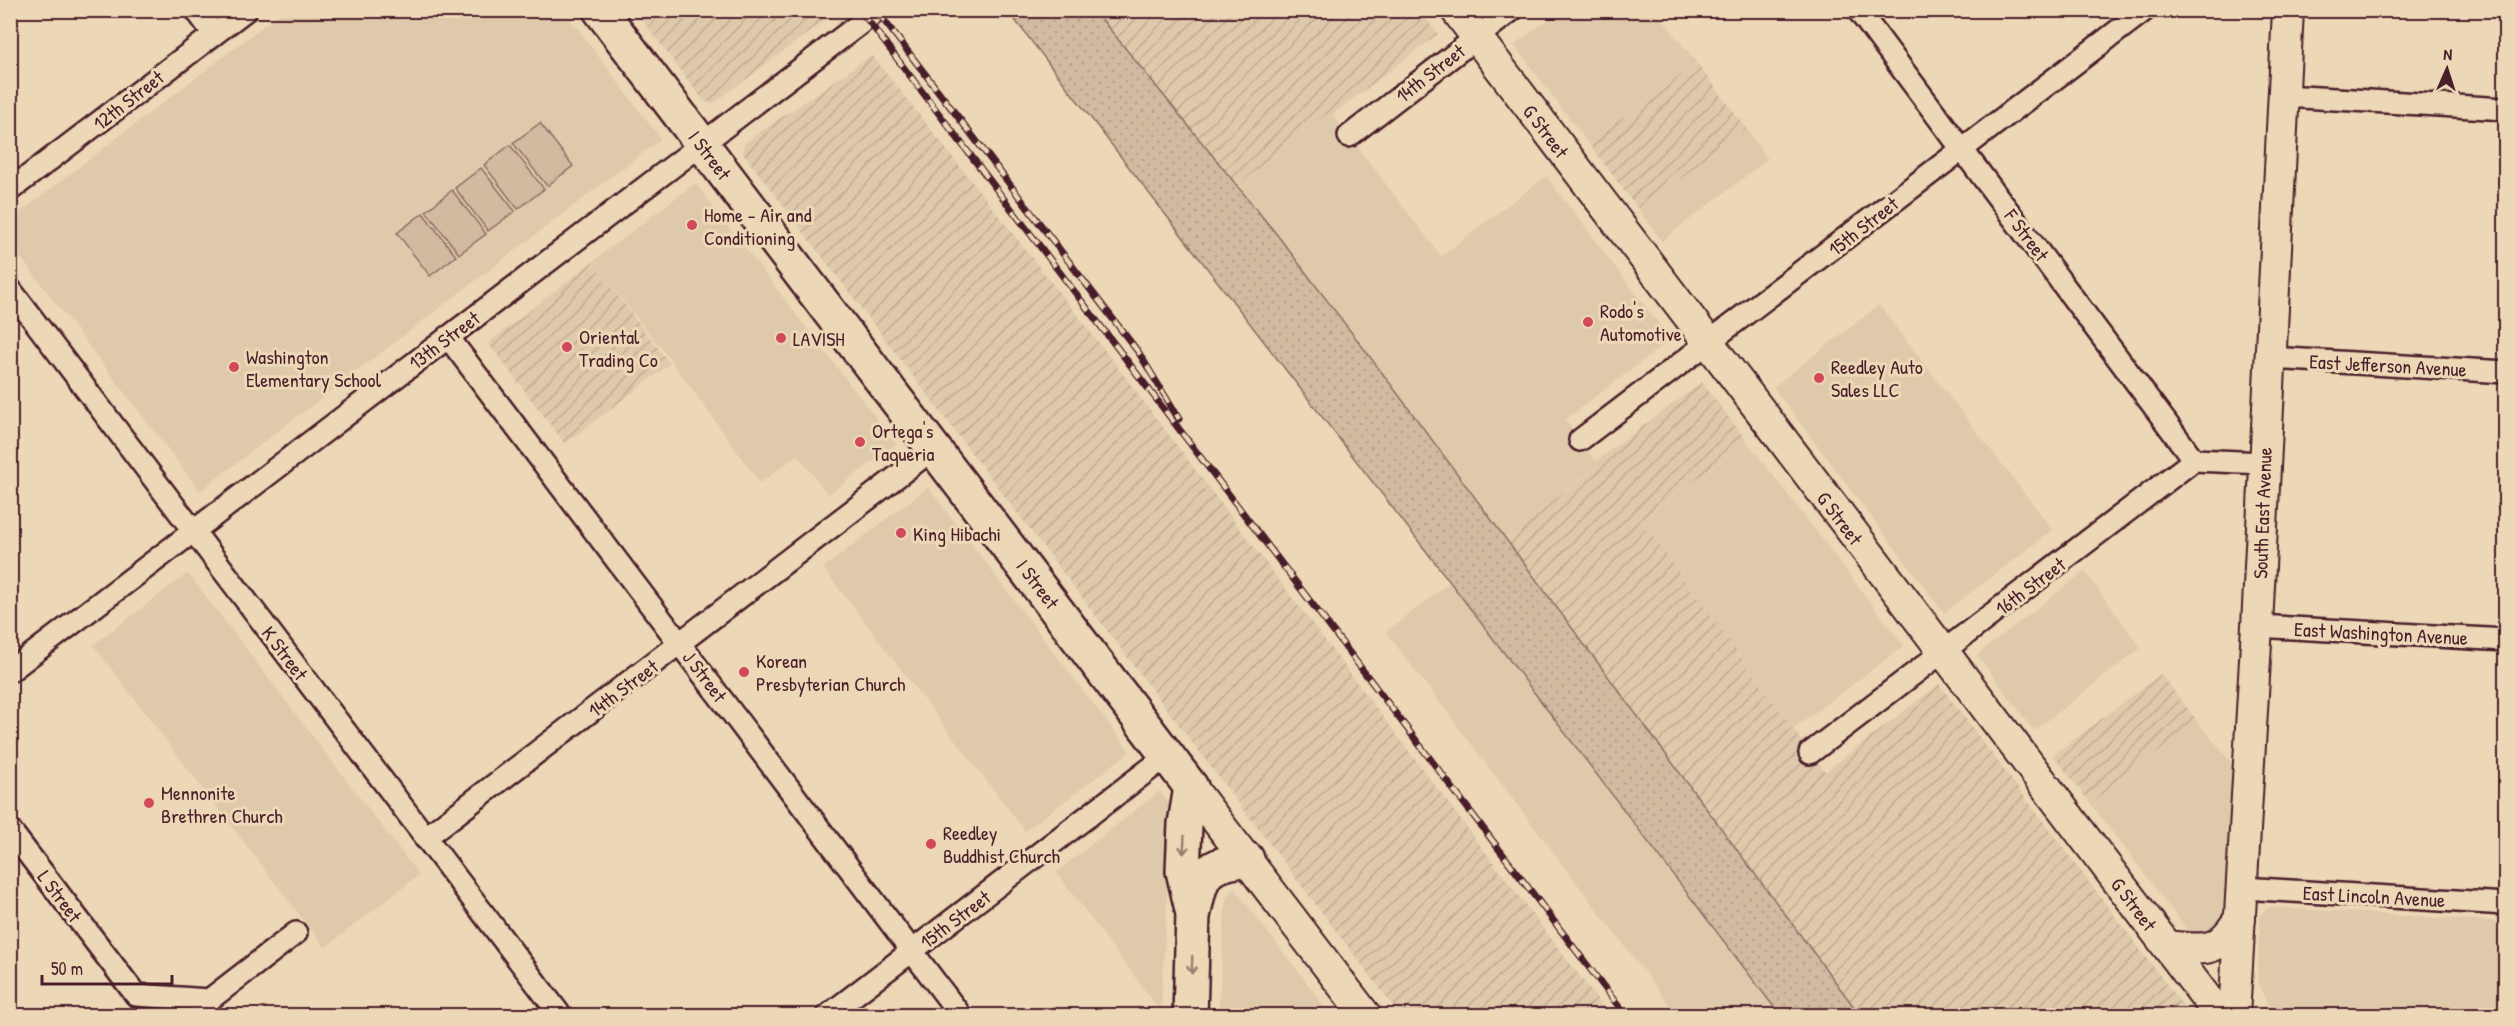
<svg xmlns="http://www.w3.org/2000/svg" width="2516" height="1026" font-family="'Patrick Hand',sans-serif">
<style>
.built{fill:#dfc9ab}
.industrial{fill:url(#industrial-furrows)}
.park{fill:url(#park-dots);stroke:#8e6c66;stroke-width:1.5}
.garden{fill:#d1baa0;stroke:#8e6c66;stroke-width:1.5}
.lines{fill:none;stroke-linecap:round;stroke-linejoin:round}
.street-casing{stroke:#4a1f2b;stroke-width:26}
.secondary-casing{stroke:#4a1f2b;stroke-width:34}
.primary-casing{stroke:#4a1f2b;stroke-width:38}
.street{stroke:#ecd8b6;stroke-width:21}
.secondary{stroke:#ecd8b6;stroke-width:30}
.primary{stroke:#ecd8b6;stroke-width:33}
.rail-casing{stroke:#4a1f2b;stroke-width:7}
.rail{stroke:#ecd8b6;stroke-width:4.5;stroke-dasharray:14;stroke-linecap:butt}
.oneway{stroke:#9b7c70}
.poi-dot{fill:#d1495b;stroke:#ecd8b6;stroke-width:2}
.labels{text-anchor:middle;dominant-baseline:central;stroke-width:6;stroke-linejoin:round;paint-order:stroke}
.street-label{font-size:20px;fill:#4a1f2b;stroke:#ecd8b6}
.poi-label{font-size:20px;fill:#4a1f2b;stroke:#ecd8b6;text-anchor:start}
</style>
<defs>
<pattern id="industrial-furrows" width="10" height="10" patternUnits="userSpaceOnUse" patternTransform="scale(1.5)"><rect width="10" height="10" fill="#dfc9ab"/><path d="M-1 1l2-2M0 10L10 0M9 11l2-2" fill="none" stroke="#c1ac93"/></pattern>
<pattern id="park-dots" width="8" height="8" patternUnits="userSpaceOnUse" patternTransform="scale(1.5)"><rect width="8" height="8" fill="#d1baa0"/><path d="M2 2h.1M6 6h.1" fill="none" stroke="#b59f8a" stroke-width="1.8" stroke-linecap="round"/></pattern>
</defs>
<rect width="100%" height="100%" fill="#ecd8b6"/>
<filter id="ink" filterUnits="userSpaceOnUse"><feTurbulence type="fractalNoise" baseFrequency=".0167" numOctaves="2"/><feDisplacementMap in="SourceGraphic" scale="12" xChannelSelector="R" yChannelSelector="G"/><feConvolveMatrix kernelMatrix="1 2 1 2 8 2 1 2 1" color-interpolation-filters="sRGB"/></filter>
<g filter="url(#ink)">
<g class="built">
<polygon points="283,11 564,11 661,139 200,491 11,245 11,219"/>
<polygon points="1560,11 1656,11 1697,63 1588,143 1514,45"/>
<polygon points="1330,111 1441,256 1546,176 1667,335 1666,343 1565,420 1599,465 1504,537 1237,186"/>
<polygon points="1747,129 1768,159 1662,241 1639,210"/>
<polygon points="695,183 896,444 828,495 798,455 760,483 672,362 592,262"/>
<polygon points="1879,305 2053,530 1944,613 1773,387"/>
<polygon points="1747,441 1904,646 1793,729 1641,520"/>
<polygon points="928,487 1130,752 1025,831 823,568"/>
<polygon points="2085,571 2141,648 2034,731 1977,655"/>
<polygon points="188,573 419,875 325,948 93,645"/>
<polygon points="1450,582 1690,899 1780,1015 1677,1015 1386,632"/>
<polygon points="2198,722 2232,763 2224,917 2219,933 2191,935 2090,803"/>
<polygon points="1160,791 1172,807 1161,1012 1056,872"/>
<polygon points="1234,888 1311,988 1329,1015 1218,1015 1226,898"/>
<polygon points="2269,907 2505,922 2502,999 2505,1003 2505,1015 2278,1015 2271,1011 2257,982 2260,915"/>
</g>
<g class="industrial">
<polygon points="635,11 837,11 713,104 703,100"/>
<polygon points="1095,11 1420,11 1438,34 1332,115 1329,112 1237,186"/>
<polygon points="872,55 1100,344 1609,1015 1400,1015 743,153 744,143"/>
<polygon points="1697,63 1747,129 1639,210 1588,143"/>
<polygon points="592,262 670,364 565,444 488,343"/>
<polygon points="1702,382 1747,441 1641,520 1825,772 1939,684 2190,1015 1860,1015 1812,954 1504,537 1599,466 1596,461"/>
<polygon points="2161,674 2198,722 2090,803 2053,755"/>
</g>
<polygon class="park" points="1008,11 1095,11 1278,236 1380,370 1860,1015 1780,1015 1450,582"/>
<g class="garden">
<polygon points="540,123 573,166 547,186 513,143"/>
<polygon points="510,145 544,189 518,209 484,165"/>
<polygon points="481,168 515,211 488,231 455,188"/>
<polygon points="452,190 486,234 459,254 426,211"/>
<polygon points="423,213 456,256 430,276 397,233"/>
</g>
<g class="lines">
<defs>
<g id="street">
<polyline points="196,10 214,34"/>
<polyline points="1858,10 2194,460"/>
<polyline points="2284,96 2506,109"/>
<polyline points="1349,136 1512,10"/>
<polyline points="10,190 246,10"/>
<polyline points="10,289 561,1016"/>
<polyline points="448,337 961,1016"/>
<polyline points="2270,358 2506,372"/>
<polyline points="1580,440 2145,10"/>
<polyline points="2257,626 2506,640"/>
<polyline points="10,671 878,10"/>
<polyline points="1810,753 2194,460 2264,463"/>
<polyline points="10,830 136,995 209,1000 296,933"/>
<polyline points="425,838 933,449"/>
<polyline points="2242,888 2506,904"/>
<polyline points="827,1016 1168,755"/>
</g>
<g id="secondary">
<polyline points="1456,10 2211,1004 2233,1016"/>
<polyline points="1191,787 1366,1016"/>
<path d="M2167,946C2207,950 2217,954 2240,918"/>
<polyline points="2234,1016 2257,626 2288,10"/>
</g>
<g id="primary">
<polyline points="600,10 1191,787 1185,824 1183,871 1193,914 1190,1016"/>
<path d="M1194,912C1202,871 1205,866 1247,859"/>
</g>
</defs>
<use href="#street" class="street-casing"/>
<use href="#secondary" class="secondary-casing"/>
<use href="#primary" class="primary-casing"/>
<use href="#street" class="street"/>
<use href="#secondary" class="secondary"/>
<use href="#primary" class="primary"/>
<defs>
<g id="rail">
<polyline points="860,10 1626,1016"/>
<polyline points="876,10 1139,353 1179,419"/>
</g>
</defs>
<use href="#rail" class="rail-casing"/>
<use href="#rail" class="rail"/>
</g>
<defs><path id="oneway-shaft" d="M-6 0H5M1.5-3L5.5 0L1.5 3" fill="none" stroke-width="1.6" stroke-linecap="round" stroke-linejoin="round" transform="scale(1.5)"/></defs>
<g class="oneway">
<use href="#oneway-shaft" transform="translate(1184 845) rotate(93)"/>
<use href="#oneway-shaft" transform="translate(1192 965) rotate(92)"/>
</g>
</g>
<g class="poi-dot">
<circle cx="692" cy="225" r="6"/>
<circle cx="1588" cy="322" r="6"/>
<circle cx="781" cy="338" r="6"/>
<circle cx="567" cy="347" r="6"/>
<circle cx="234" cy="367" r="6"/>
<circle cx="1819" cy="378" r="6"/>
<circle cx="860" cy="442" r="6"/>
<circle cx="901" cy="533" r="6"/>
<circle cx="744" cy="672" r="6"/>
<circle cx="149" cy="803" r="6"/>
<circle cx="931" cy="844" r="6"/>
</g>
<g class="labels">
<g class="street-label">
<text transform="translate(1430 73) rotate(-38)">14th Street</text>
<text transform="translate(128 100) rotate(-38)">12th Street</text>
<text transform="translate(1546 131) rotate(53)">G Street</text>
<text transform="translate(710 155) rotate(53)">I Street</text>
<text transform="translate(1863 226) rotate(-38)">15th Street</text>
<text transform="translate(2027 235) rotate(53)">F Street</text>
<text transform="translate(444 340) rotate(-37)">13th Street</text>
<text transform="translate(2388 365) rotate(3)">East Jefferson Avenue</text>
<text transform="translate(2262 513) rotate(-88)">South East Avenue</text>
<text transform="translate(1840 518) rotate(53)">G Street</text>
<text transform="translate(1038 584) rotate(53)">I Street</text>
<text transform="translate(2030 586) rotate(-37)">16th Street</text>
<text transform="translate(2381 633) rotate(3)">East Washington Avenue</text>
<text transform="translate(285 653) rotate(53)">K Street</text>
<text transform="translate(705 676) rotate(53)">J Street</text>
<text transform="translate(623 688) rotate(-37)">14th Street</text>
<text transform="translate(60 896) rotate(53)">L Street</text>
<text transform="translate(2374 896) rotate(3)">East Lincoln Avenue</text>
<text transform="translate(2134 904) rotate(53)">G Street</text>
<text transform="translate(955 919) rotate(-37)">15th Street</text>
</g>
<g class="poi-label">
<text x="704" y="214">Home - Air and<tspan x="704" dy="23">Conditioning</tspan></text>
<text x="1600" y="310">Rodo's<tspan x="1600" dy="23">Automotive</tspan></text>
<text x="579" y="336">Oriental<tspan x="579" dy="23">Trading Co</tspan></text>
<text x="793" y="338">LAVISH</text>
<text x="246" y="356">Washington<tspan x="246" dy="23">Elementary School</tspan></text>
<text x="1831" y="366">Reedley Auto<tspan x="1831" dy="23">Sales LLC</tspan></text>
<text x="872" y="430">Ortega's<tspan x="872" dy="23">Taqueria</tspan></text>
<text x="913" y="533">King Hibachi</text>
<text x="756" y="660">Korean<tspan x="756" dy="23">Presbyterian Church</tspan></text>
<text x="161" y="792">Mennonite<tspan x="161" dy="23">Brethren Church</tspan></text>
<text x="943" y="832">Reedley<tspan x="943" dy="23">Buddhist Church</tspan></text>
</g>
</g>
<rect width="2516" height="1026" fill="none" stroke="#ecd8b6" stroke-width="36"/>
<rect x="18" y="18" width="2480" height="990" fill="none" stroke="#4a1f2b" stroke-width="2" filter="url(#ink)"/>
<g transform="translate(2447 69) rotate(3)" stroke="#ecd8b6" stroke-width="4.5" paint-order="stroke">
<path d="M0-4.5L10 22L0 15L-10 22Z" fill="#4a1f2b"/>
<text y="-9" font-size="16" font-weight="bold" text-anchor="middle" fill="#4a1f2b">N</text>
</g>
<path d="M42 975v9h130v-9" fill="none" stroke="#4a1f2b" stroke-width="3"/>
<text x="51" y="975" font-size="18" fill="#4a1f2b" stroke="#ecd8b6" stroke-width="4.5" paint-order="stroke">50 m</text>
</svg>
